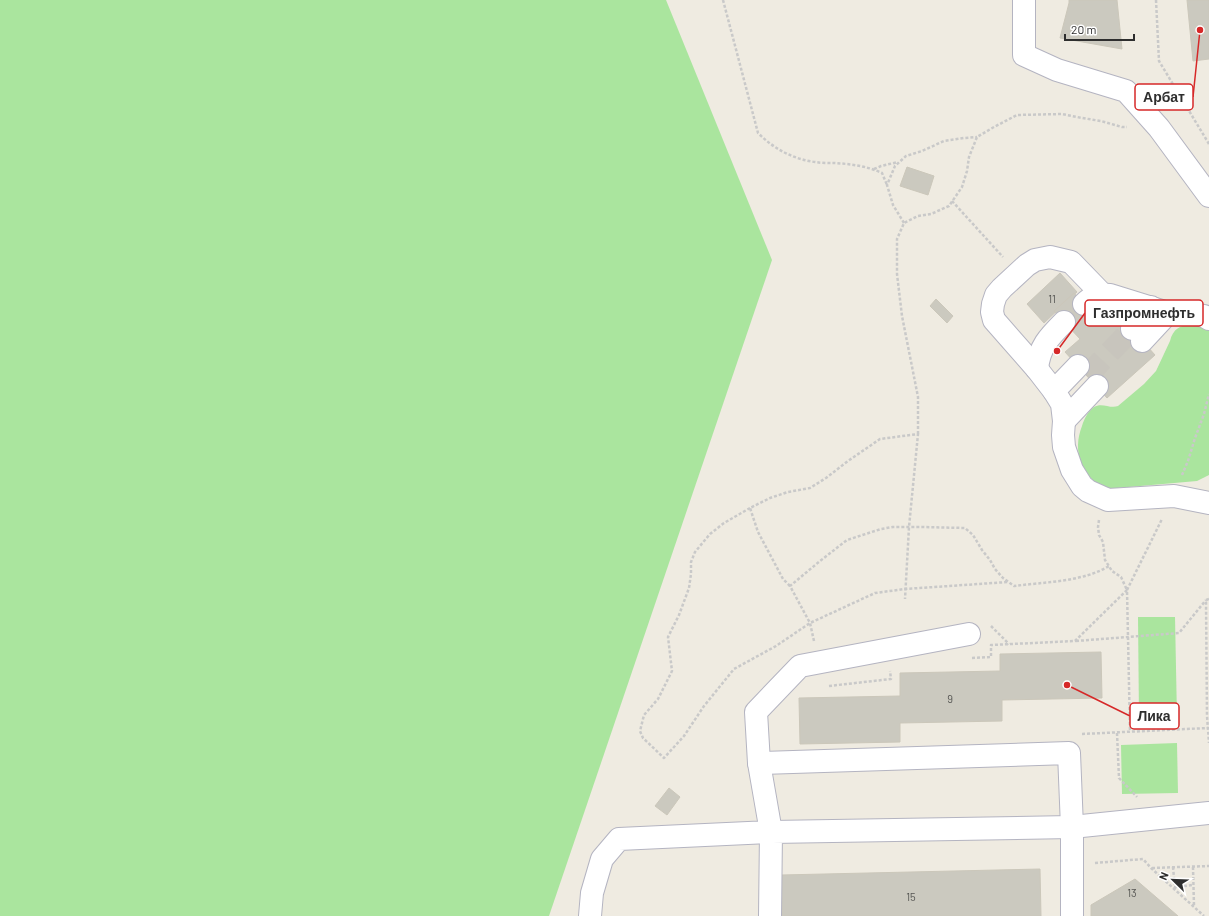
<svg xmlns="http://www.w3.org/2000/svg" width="1209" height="916" font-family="Barlow,sans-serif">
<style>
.green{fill:#aae59e}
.building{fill:#cbc9bf;stroke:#cbc7ba}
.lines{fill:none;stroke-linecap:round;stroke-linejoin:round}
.minor-tunnel{stroke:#c8c5bd;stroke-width:22;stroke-dasharray:22 11;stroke-linecap:butt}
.minor-casing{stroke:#b4b4c1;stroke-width:24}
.path{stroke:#c9c9c9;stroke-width:2.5;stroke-dasharray:3 2;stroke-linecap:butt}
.minor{stroke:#fff;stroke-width:22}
.labels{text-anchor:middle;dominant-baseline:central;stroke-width:4;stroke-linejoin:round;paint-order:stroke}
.number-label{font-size:11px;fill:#555552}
.leader{fill:none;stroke:#d62828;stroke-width:1.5}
.callout-dot{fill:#d62828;stroke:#fff;stroke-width:1.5}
.callout{fill:#fff;stroke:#d62828;stroke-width:1.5}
.callout-label{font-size:14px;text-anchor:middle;font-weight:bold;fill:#2e2e2e}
</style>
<rect width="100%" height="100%" fill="#efebe1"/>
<g class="green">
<polygon points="0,0 666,0 772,260 549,916 0,916"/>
<path d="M1192,324L1209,326V475L1197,481L1106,489C1081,477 1072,451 1082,426C1084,419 1088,411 1094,407C1102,402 1110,409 1118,406L1144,384L1156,371L1170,341C1173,329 1180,325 1192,324Z"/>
<polygon points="1138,617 1175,617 1177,718 1139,719"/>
<polygon points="1177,743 1178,793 1122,794 1121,745"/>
</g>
<g class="building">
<polygon points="1069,0 1117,0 1122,49 1060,38 1069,3"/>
<polygon points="1187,0 1209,0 1209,59 1193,61"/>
<polygon points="907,167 934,176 928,195 900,186"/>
<polygon points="1060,273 1077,292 1044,323 1027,304"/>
<polygon points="1074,293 1100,322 1114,309 1155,355 1107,398 1065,352 1080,339 1054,311"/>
<polygon points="936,299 953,316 947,323 930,306"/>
<polygon points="1101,652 1102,698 1002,700 1002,721 900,723 900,742 800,744 799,698 900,696 900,673 1000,671 1000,654"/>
<polygon points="669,788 680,797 667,815 655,806"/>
<polygon points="1040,869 1041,916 782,916 781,875"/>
<polygon points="1135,879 1178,916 1091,916 1091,905"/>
</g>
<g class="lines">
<polyline class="minor-tunnel" points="1087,376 1132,329"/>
<defs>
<g id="minor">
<polyline points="1024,0 1024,55 1057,70 1126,91 1159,128 1209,196"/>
<polyline points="1102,294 1071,262 1050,257 1035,260 1027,265 1002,288 996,295 993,304 992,312 994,320 1037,369 1054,391 1062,404 1064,421 1063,435 1064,447 1072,470 1082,486 1088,491 1108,500 1174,496 1209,503"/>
<path d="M1084,304C1092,296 1098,294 1110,295L1168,313H1188L1204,316L1209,319"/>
<polyline points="1132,329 1151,307"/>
<polyline points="1142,341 1168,313"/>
<path d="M1037,369C1039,347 1049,337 1064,322"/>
<polyline points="1054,391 1078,366"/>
<polyline points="1064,421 1097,386"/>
<polyline points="759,763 1069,753 1072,827 1072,916"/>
<polyline points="590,916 592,893 602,859 619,839 771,832 759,763 756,712 800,666 969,634"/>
<polyline points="770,916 771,832 1072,827 1209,813"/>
</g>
</defs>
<use href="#minor" class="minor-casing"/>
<g class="path">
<path d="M723,0L758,133C774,149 793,159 815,162C821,163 828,163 834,163C851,164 867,166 882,173L887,185"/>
<polyline points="1156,0 1159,61 1209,144"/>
<polyline points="874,169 881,166 898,162"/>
<polyline points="952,201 1003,257"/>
<polyline points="904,223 893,205 887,185 895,166 906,156 922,151 944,141 964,138 977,137"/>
<polyline points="918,434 918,397 902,316 897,274 897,239 904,223 918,216 931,214 949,206 962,187 967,171 969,157 977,137 994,127 1017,115 1062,114 1082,118 1101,121 1122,127 1127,127"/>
<polyline points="1182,475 1188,461 1195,438 1204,414 1209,394"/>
<polyline points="750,508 724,523 710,534 695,552 691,562 691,574 689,588 679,615 668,637 672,671 658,699 644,715 640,731 643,738 664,758 684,736 704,706 734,669 776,646 810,623 875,593 905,589 1008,582"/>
<polyline points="1099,520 1098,527 1099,535 1103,542 1105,560 1112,571 1121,577 1127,590"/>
<polyline points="790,586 783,579 758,532 750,508 770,498 788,492 810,488 826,478 848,461 880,439 918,434 909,527 905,599"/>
<polyline points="1127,590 1162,519"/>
<polyline points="1209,599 1206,600 1207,716 1209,743"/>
<polyline points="991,626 1009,644"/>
<path d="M814,641L810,623L790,586L820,561L847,540L881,529L893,527H923L965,528L973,535L982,550L990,560L995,569L1003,578L1014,586C1044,582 1083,582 1109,566"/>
<polyline points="1076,641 1179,633 1206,600"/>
<polyline points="972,658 991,657 991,645 1075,641 1127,590 1130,732"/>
<polyline points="829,686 891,679 890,671"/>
<polyline points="1117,733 1119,778 1137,797"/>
<polyline points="1082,734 1208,728"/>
<polyline points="1095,863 1143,859 1151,868 1204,916"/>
<polyline points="1173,867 1175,889"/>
<polyline points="1193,867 1194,906"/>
<polyline points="1152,868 1209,866"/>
<polyline points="1174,887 1193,885"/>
</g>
<use href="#minor" class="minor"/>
</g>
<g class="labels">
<g class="number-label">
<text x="1052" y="298">11</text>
<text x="950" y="698">9</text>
<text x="1132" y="892">13</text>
<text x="911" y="896">15</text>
</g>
</g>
<path class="leader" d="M1200 30L1193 97M1057 351L1085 313M1067 685L1130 716"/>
<g class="callout-dot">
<circle cx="1200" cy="30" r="4"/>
<circle cx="1057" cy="351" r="4"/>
<circle cx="1067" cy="685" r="4"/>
</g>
<g class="callout">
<rect x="1135" y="84" width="58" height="26" rx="4"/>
<rect x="1085" y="300" width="118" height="26" rx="4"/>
<rect x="1130" y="703" width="49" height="26" rx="4"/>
</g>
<g class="callout-label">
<text x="1164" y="102">Арбат</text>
<text x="1144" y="318">Газпромнефть</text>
<text x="1154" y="721">Лика</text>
</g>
<g transform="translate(1173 880) rotate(293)" stroke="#ffffff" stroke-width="3" paint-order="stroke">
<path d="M0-3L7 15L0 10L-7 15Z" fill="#2e2e2e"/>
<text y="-6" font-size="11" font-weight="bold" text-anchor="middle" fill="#2e2e2e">N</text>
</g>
<path d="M1065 34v6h69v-6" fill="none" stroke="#2e2e2e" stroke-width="2"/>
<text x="1071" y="34" font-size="12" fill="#2e2e2e" stroke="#ffffff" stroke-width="3" paint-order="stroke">20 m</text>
</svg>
